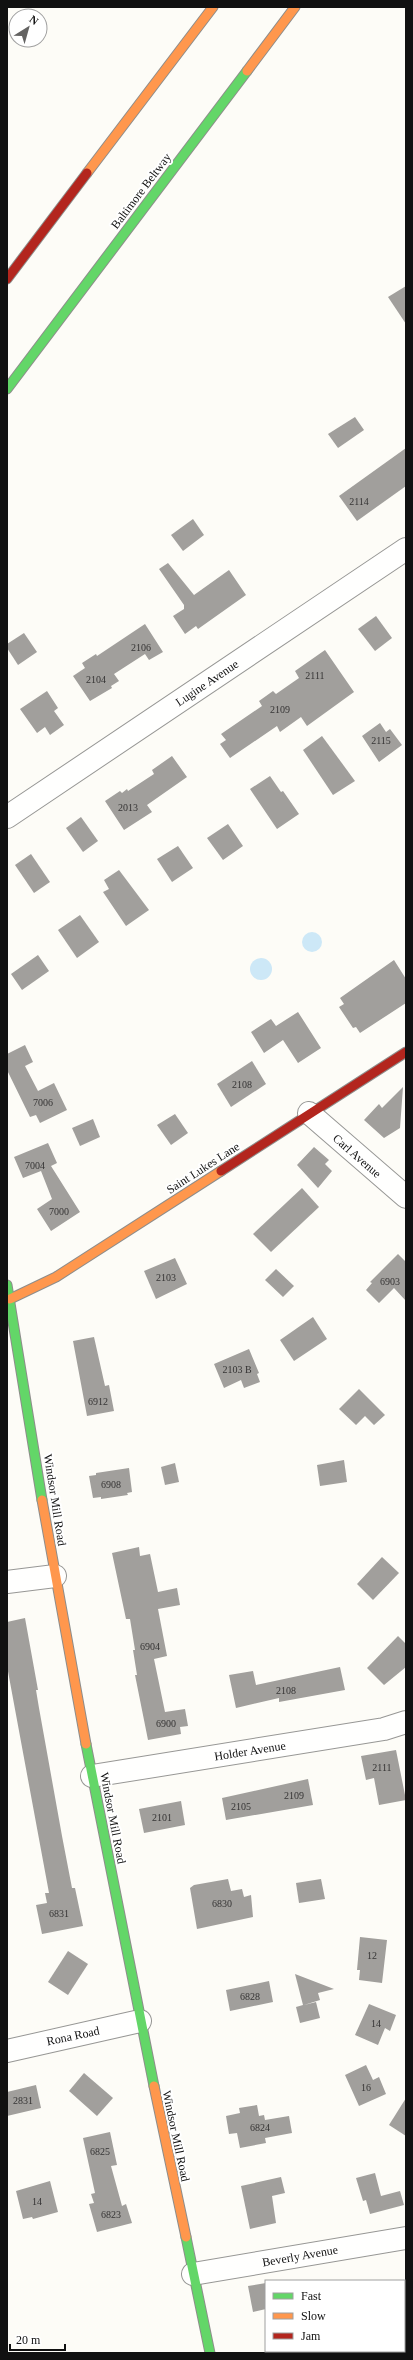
<svg xmlns="http://www.w3.org/2000/svg" width="413" height="2360" font-family="'Times New Roman',serif">
<style>
.water{fill:#cde8f7}
.building{fill:#a19f9c}
.lines{fill:none;stroke-linecap:round;stroke-linejoin:round}
.street-casing{stroke:#979795;stroke-width:24}
.fast-casing{stroke:#8e8d8b;stroke-width:11}
.slow-casing{stroke:#8e8d8b;stroke-width:11}
.jam-casing{stroke:#8e8d8b;stroke-width:11}
.street{stroke:#fffffe;stroke-width:22}
.fast{stroke:#63d668;stroke-width:9}
.slow{stroke:#ff974d;stroke-width:9}
.jam{stroke:#b3261e;stroke-width:9}
.labels{text-anchor:middle;dominant-baseline:central;stroke-width:4;stroke-linejoin:round;paint-order:stroke}
.number-label{font-size:10px;fill:#353434}
.street-label{font-size:12px;fill:#111;stroke:#fff}
</style>
<rect width="100%" height="100%" fill="#fdfcf7"/>
<g class="water">
<circle cx="312" cy="942" r="10"/>
<circle cx="261" cy="969" r="11"/>
</g>
<g class="building">
<polygon points="406,286 406,324 388,297"/>
<polygon points="355,417 364,430 338,448 328,434"/>
<polygon points="406,448 406,486 357,521 339,496"/>
<polygon points="193,519 204,535 183,551 171,535"/>
<polygon points="168,563 194,595 229,570 246,595 198,629 196,626 185,634 173,616 184,609 184,605 159,569"/>
<polygon points="376,616 392,638 375,651 358,629"/>
<polygon points="145,624 163,652 149,660 145,654 114,674 119,681 111,686 112,688 90,701 73,676 85,668 82,663 96,654 97,656"/>
<polygon points="24,633 37,652 18,665 7,648 7,644"/>
<polygon points="325,650 354,692 307,726 301,717 280,732 277,726 230,758 220,744 226,740 221,734 262,706 259,701 273,691 276,694 299,678 295,671"/>
<polygon points="47,691 58,708 54,711 64,725 50,735 45,727 37,733 20,709"/>
<polygon points="380,723 386,732 390,729 402,745 379,762 362,736"/>
<polygon points="322,736 355,781 333,795 303,750"/>
<polygon points="172,756 187,777 147,805 152,812 124,830 105,801 120,791 122,793 127,789 128,791 154,774 152,770"/>
<polygon points="270,776 281,792 283,791 299,814 277,829 250,789"/>
<polygon points="81,817 98,841 83,852 66,828"/>
<polygon points="228,824 243,846 223,860 207,838"/>
<polygon points="178,846 193,868 172,882 157,859"/>
<polygon points="31,854 50,882 34,893 15,865"/>
<polygon points="119,870 149,910 126,926 103,892 109,889 104,880"/>
<polygon points="80,915 99,942 77,958 58,930"/>
<polygon points="38,955 49,971 22,990 11,974"/>
<polygon points="394,960 406,979 406,1003 360,1033 356,1027 353,1028 339,1007 344,1004 340,998"/>
<polygon points="298,1012 321,1048 298,1063 283,1040 264,1053 251,1032 271,1019 276,1026"/>
<polygon points="25,1045 33,1062 25,1066 38,1091 54,1083 67,1110 40,1123 36,1115 30,1117 7,1070 7,1054"/>
<polygon points="252,1061 266,1084 231,1107 217,1084"/>
<polygon points="403,1087 400,1128 384,1138 364,1120 379,1104 382,1108"/>
<polygon points="175,1114 188,1133 171,1145 157,1125"/>
<polygon points="93,1119 100,1137 80,1146 72,1128"/>
<polygon points="48,1143 57,1163 51,1166 80,1212 51,1231 37,1209 52,1199 41,1171 23,1178 14,1157"/>
<polygon points="314,1147 329,1160 325,1164 332,1171 318,1188 297,1165"/>
<polygon points="302,1188 319,1207 271,1252 253,1234"/>
<polygon points="398,1254 406,1262 406,1301 394,1288 379,1303 366,1290 372,1283 370,1282"/>
<polygon points="175,1258 187,1284 156,1299 144,1271"/>
<polygon points="276,1269 294,1286 283,1297 265,1280"/>
<polygon points="313,1317 327,1339 294,1361 280,1340"/>
<polygon points="94,1337 105,1386 109,1385 114,1411 87,1416 73,1341"/>
<polygon points="249,1349 259,1373 257,1374 260,1382 244,1388 241,1380 224,1388 214,1364"/>
<polygon points="359,1389 385,1415 374,1425 365,1416 356,1425 339,1409"/>
<polygon points="344,1460 347,1482 320,1486 317,1465"/>
<polygon points="175,1463 179,1482 165,1485 161,1467"/>
<polygon points="129,1468 132,1492 127,1493 128,1495 101,1499 101,1497 93,1498 89,1476 96,1475 96,1473"/>
<polygon points="139,1547 140,1556 150,1554 158,1592 177,1588 180,1605 158,1609 167,1656 154,1659 165,1712 185,1709 188,1726 180,1727 181,1734 148,1740 135,1675 137,1675 133,1650 135,1650 130,1619 126,1619 112,1553"/>
<polygon points="382,1557 399,1573 373,1600 357,1584"/>
<polygon points="25,1618 38,1690 36,1690 39,1708 62,1836 72,1888 75,1888 83,1926 42,1934 36,1905 47,1903 45,1893 49,1893 7,1666 7,1622"/>
<polygon points="398,1636 406,1644 406,1667 384,1685 367,1668"/>
<polygon points="340,1667 345,1690 279,1702 279,1698 236,1708 229,1675 253,1671 256,1685"/>
<polygon points="396,1750 406,1800 379,1805 374,1778 366,1780 361,1756"/>
<polygon points="308,1779 313,1805 226,1820 222,1798"/>
<polygon points="181,1801 185,1825 144,1833 139,1809"/>
<polygon points="228,1879 231,1891 242,1889 244,1897 251,1895 253,1917 197,1929 190,1888 194,1885"/>
<polygon points="321,1879 325,1899 299,1903 296,1883"/>
<polygon points="360,1937 387,1940 382,1983 359,1980 360,1970 357,1970"/>
<polygon points="68,1951 88,1964 68,1995 48,1982"/>
<polygon points="295,1974 334,1989 318,1993 320,2000 304,2005 316,2002 320,2018 300,2023 296,2007 303,2005"/>
<polygon points="269,1981 273,2002 230,2011 226,1990"/>
<polygon points="369,2004 396,2015 390,2031 385,2028 378,2045 355,2035"/>
<polygon points="366,2065 373,2080 379,2077 386,2094 359,2106 345,2075"/>
<polygon points="84,2073 113,2098 97,2116 69,2091"/>
<polygon points="36,2085 41,2108 7,2116 7,2092"/>
<polygon points="406,2098 406,2136 389,2125"/>
<polygon points="257,2105 259,2116 264,2115 265,2120 289,2116 292,2133 265,2138 266,2143 240,2148 237,2133 229,2134 226,2116 240,2113 239,2108"/>
<polygon points="110,2132 117,2165 111,2166 122,2206 126,2204 132,2223 97,2232 89,2204 94,2203 91,2194 95,2193 83,2138"/>
<polygon points="375,2173 381,2196 400,2191 404,2205 370,2214 366,2200 363,2201 356,2178"/>
<polygon points="281,2177 285,2193 272,2196 276,2223 250,2229 241,2186"/>
<polygon points="50,2181 58,2212 33,2219 32,2217 23,2219 16,2191"/>
<polygon points="266,2283 266,2309 253,2312 248,2286"/>
</g>
<g class="lines">
<defs>
<g id="street">
<polyline points="7,817 406,549"/>
<polyline points="309,1113 406,1197"/>
<polyline points="7,1582 55,1576"/>
<polyline points="92,1776 384,1729 406,1722"/>
<polyline points="7,2051 140,2021"/>
<polyline points="193,2274 406,2238"/>
</g>
<g id="fast">
<polyline points="7,389 247,71"/>
<polyline points="7,1285 42,1500"/>
<polyline points="86,1744 154,2086"/>
<polyline points="186,2237 210,2353"/>
</g>
<g id="slow">
<polyline points="247,71 295,7"/>
<polyline points="87,173 213,7"/>
<polyline points="10,1299 56,1277 221,1171"/>
<polyline points="42,1500 86,1744"/>
<polyline points="154,2086 186,2237"/>
</g>
<g id="jam">
<polyline points="7,279 87,173"/>
<polyline points="221,1171 406,1052"/>
</g>
</defs>
<use href="#street" class="street-casing"/>
<use href="#fast" class="fast-casing"/>
<use href="#slow" class="slow-casing"/>
<use href="#jam" class="jam-casing"/>
<use href="#street" class="street"/>
<use href="#fast" class="fast"/>
<use href="#slow" class="slow"/>
<use href="#jam" class="jam"/>
</g>
<g class="labels">
<g class="number-label">
<text x="359" y="501">2114</text>
<text x="141" y="647">2106</text>
<text x="315" y="675">2111</text>
<text x="96" y="679">2104</text>
<text x="280" y="709">2109</text>
<text x="381" y="740">2115</text>
<text x="128" y="807">2013</text>
<text x="242" y="1084">2108</text>
<text x="43" y="1102">7006</text>
<text x="35" y="1165">7004</text>
<text x="59" y="1211">7000</text>
<text x="166" y="1277">2103</text>
<text x="390" y="1281">6903</text>
<text x="237" y="1369">2103 B</text>
<text x="98" y="1401">6912</text>
<text x="111" y="1484">6908</text>
<text x="150" y="1646">6904</text>
<text x="286" y="1690">2108</text>
<text x="166" y="1723">6900</text>
<text x="382" y="1767">2111</text>
<text x="294" y="1795">2109</text>
<text x="241" y="1806">2105</text>
<text x="162" y="1817">2101</text>
<text x="222" y="1903">6830</text>
<text x="59" y="1913">6831</text>
<text x="372" y="1955">12</text>
<text x="250" y="1996">6828</text>
<text x="376" y="2023">14</text>
<text x="366" y="2087">16</text>
<text x="23" y="2100">2831</text>
<text x="260" y="2127">6824</text>
<text x="100" y="2151">6825</text>
<text x="37" y="2201">14</text>
<text x="111" y="2214">6823</text>
</g>
<g class="street-label">
<text transform="translate(141 191) rotate(-53)">Baltimore Beltway</text>
<text transform="translate(207 683) rotate(-34)">Lugine Avenue</text>
<text transform="translate(357 1156) rotate(41)">Carl Avenue</text>
<text transform="translate(203 1168) rotate(-33)">Saint Lukes Lane</text>
<text transform="translate(55 1500) rotate(81)">Windsor Mill Road</text>
<text transform="translate(250 1751) rotate(-9)">Holder Avenue</text>
<text transform="translate(113 1818) rotate(79)">Windsor Mill Road</text>
<text transform="translate(73 2036) rotate(-12)">Rona Road</text>
<text transform="translate(176 2136) rotate(78)">Windsor Mill Road</text>
<text transform="translate(300 2256) rotate(-10)">Beverly Avenue</text>
</g>
</g>
<rect width="413" height="2360" fill="none" stroke="#111111" stroke-width="16"/>
<rect x="265" y="2280" width="140" height="72" fill="#ffffff" stroke="#a0a0a0"/>
<rect x="273" y="2293" width="20" height="6" fill="#63d668" stroke="#a0a0a0"/>
<text x="301" y="2300" font-size="12" fill="#111111">Fast</text>
<rect x="273" y="2313" width="20" height="6" fill="#ff974d" stroke="#a0a0a0"/>
<text x="301" y="2320" font-size="12" fill="#111111">Slow</text>
<rect x="273" y="2333" width="20" height="6" fill="#b3261e" stroke="#a0a0a0"/>
<text x="301" y="2340" font-size="12" fill="#111111">Jam</text>
<g transform="translate(28 28) rotate(37)"><circle r="19" fill="#ffffff" stroke="#a0a0a0"/>
<path d="M0-3L7 15L0 10L-7 15Z" fill="#646362"/>
<text y="-6" font-size="11" font-weight="bold" text-anchor="middle" fill="#111111">N</text>
</g>
<path d="M10 2344v6h55v-6" fill="none" stroke="#111111" stroke-width="2"/>
<text x="16" y="2344" font-size="12" fill="#111111" stroke="#ffffff" stroke-width="3" paint-order="stroke">20 m</text>
</svg>
